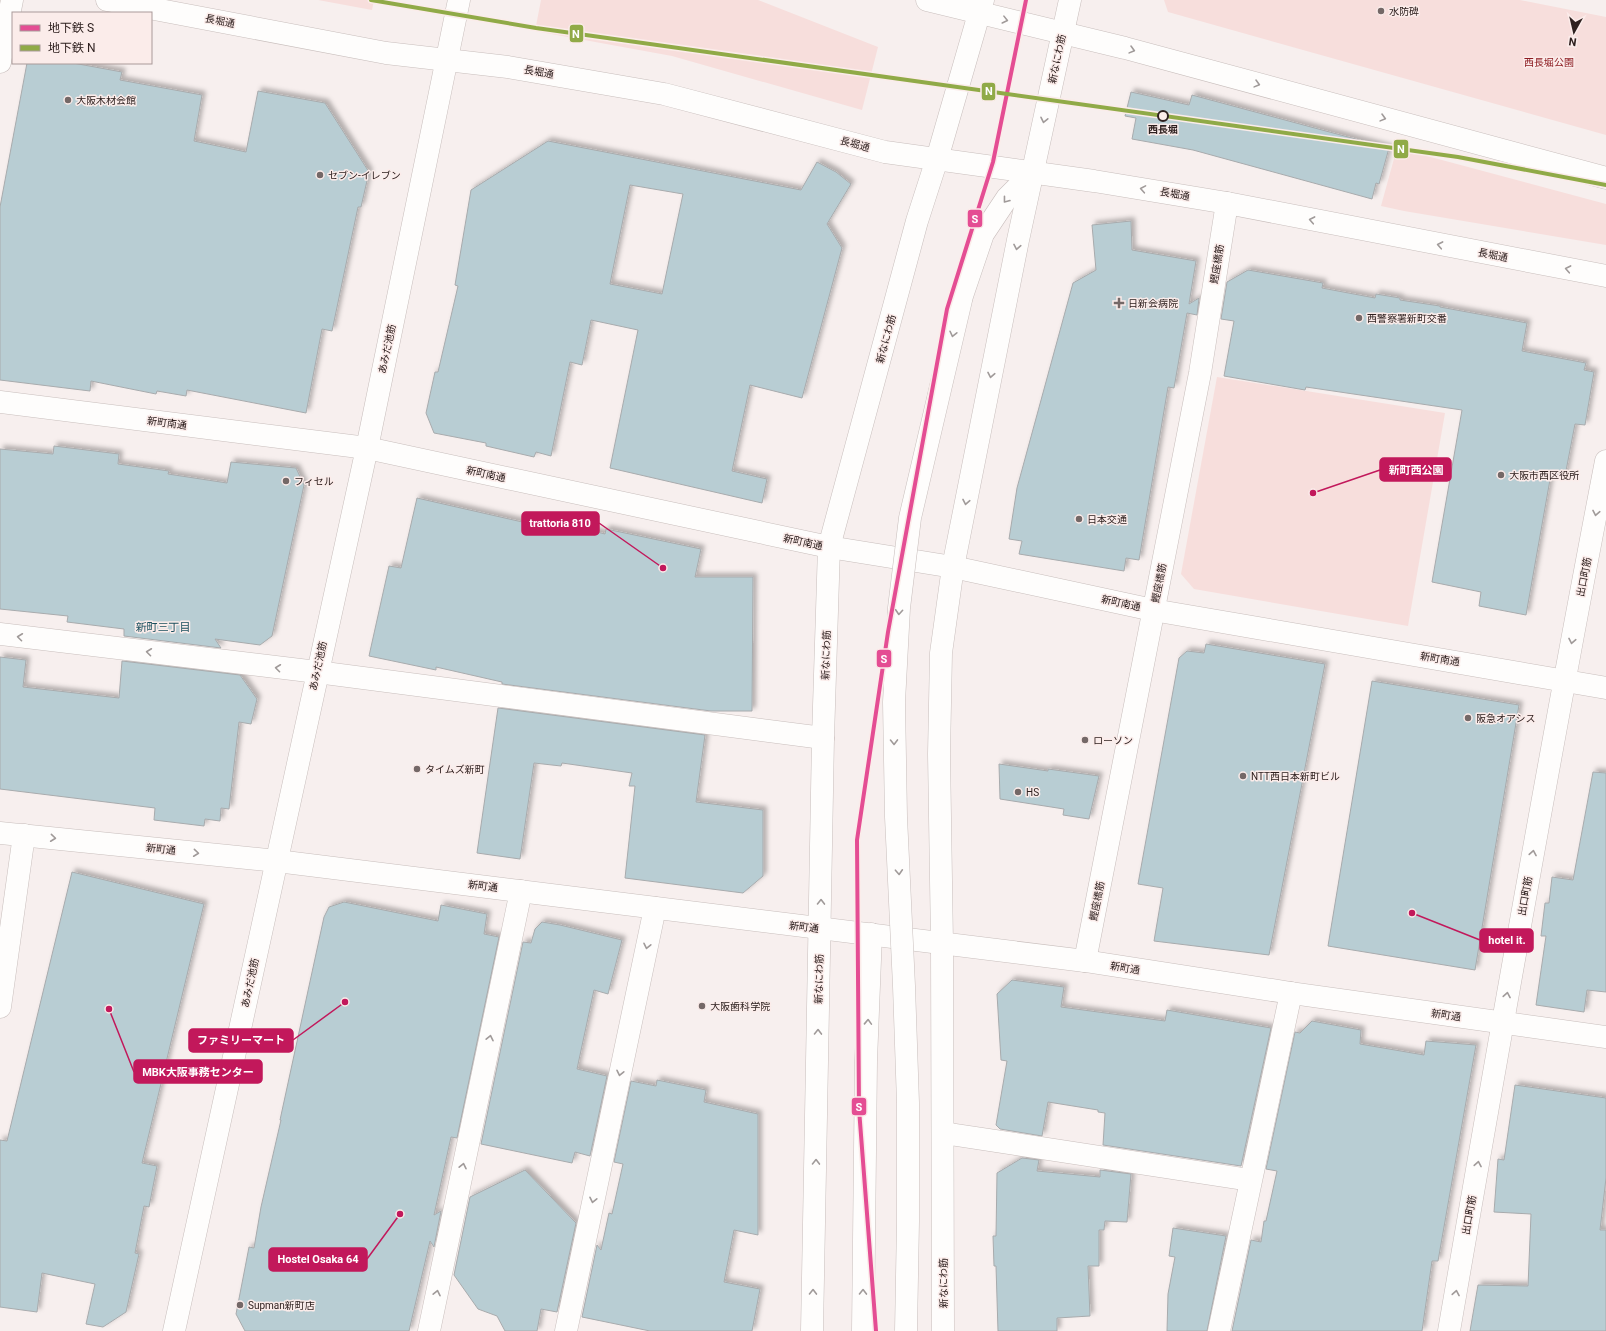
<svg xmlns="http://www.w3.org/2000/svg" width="1606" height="1331" font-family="Roboto,'Noto Sans JP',sans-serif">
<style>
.green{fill:#f7dedc}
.building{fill:#b8cdd3;stroke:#a8abad;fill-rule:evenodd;filter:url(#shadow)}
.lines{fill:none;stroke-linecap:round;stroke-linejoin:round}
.minor-casing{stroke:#c8bebc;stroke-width:23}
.tertiary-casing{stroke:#c8bebc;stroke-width:23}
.secondary-casing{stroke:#c8bebc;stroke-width:23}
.primary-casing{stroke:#c8bebc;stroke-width:23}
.motorway-casing{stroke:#c8bebc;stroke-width:23}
.minor{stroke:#fefdfc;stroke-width:22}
.tertiary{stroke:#fefdfc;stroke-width:22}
.secondary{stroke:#fefdfc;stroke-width:22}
.primary{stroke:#fefdfc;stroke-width:22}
.motorway{stroke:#fefdfc;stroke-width:22}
.motorway-bridge-casing{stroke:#c8bebc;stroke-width:23;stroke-linecap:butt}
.motorway-bridge{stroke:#fefdfc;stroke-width:22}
.metro-1-casing{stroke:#fbecea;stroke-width:7}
.metro-2-casing{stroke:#fbecea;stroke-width:7}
.metro-1{stroke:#e44d93;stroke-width:4}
.metro-2{stroke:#90aa47;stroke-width:4}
.oneway{stroke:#a09a99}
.poi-dot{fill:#746867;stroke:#fbecea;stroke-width:1.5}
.stop-dot{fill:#fbecea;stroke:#2e201f;stroke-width:2}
.labels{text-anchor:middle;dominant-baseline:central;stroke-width:3;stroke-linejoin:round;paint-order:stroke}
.poi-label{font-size:10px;fill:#2e201f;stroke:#fbecea;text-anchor:start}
.street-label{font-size:10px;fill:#2e201f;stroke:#fbecea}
.park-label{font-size:10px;fill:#8d1b21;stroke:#fbecea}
.stop-label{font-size:10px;font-weight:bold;fill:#2e201f;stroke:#fbecea}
.neighbourhood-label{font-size:11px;fill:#1a4f5e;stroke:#fbecea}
.leader{fill:none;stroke:#c2185b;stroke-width:1.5}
.callout-dot{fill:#c2185b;stroke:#fbecea;stroke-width:1.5}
.callout{fill:#c2185b;stroke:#c2185b;stroke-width:1.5}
.callout-label{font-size:11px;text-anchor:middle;font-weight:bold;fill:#fff}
.line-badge{stroke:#fbecea;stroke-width:1.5}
.badge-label{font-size:11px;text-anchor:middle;font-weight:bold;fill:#fff}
</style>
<defs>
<filter id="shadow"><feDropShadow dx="3.5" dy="-3.5" stdDeviation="2" flood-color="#0004"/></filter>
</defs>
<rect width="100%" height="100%" fill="#f7efee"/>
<g class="green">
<polygon points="318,0 374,0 372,10"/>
<polygon points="541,0 758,0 878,47 862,110 672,56 535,31"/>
<polygon points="1164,0 1520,0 1606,17 1606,135 1168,12"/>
<polygon points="1397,148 1606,204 1606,245 1404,211 1381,206"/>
<polygon points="1217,377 1445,413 1408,626 1194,589 1181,574"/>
</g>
<g class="building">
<polygon points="27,63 73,63 122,72 120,80 202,95 194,141 246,152 258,91 325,103 369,172 361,207 358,207 332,331 322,329 306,413 187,390 186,396 157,391 156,394 91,381 90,391 0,380 0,207"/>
<polygon points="1131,92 1189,105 1192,95 1389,148 1379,184 1376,183 1372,199 1193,150 1132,139 1136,118 1125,116"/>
<path d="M548,141L801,190L817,162L836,172L851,184L827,224L842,248L802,398L750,385L732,471L767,479L762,503L610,468L638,330L591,320L582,365L570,362L551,456L536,452L534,457L486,446V443L434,433L426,413L435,372H438L458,286L455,285L471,190ZM630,185L683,194L662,294L610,284Z"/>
<polygon points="1131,221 1132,250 1196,261 1189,304 1199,298 1197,315 1187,313 1174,388 1168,387 1139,560 1126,558 1124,571 1019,554 1022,541 1009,539 1017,488 1073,283 1096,270 1092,225"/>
<polygon points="1248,270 1323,283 1322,288 1375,298 1376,294 1400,298 1400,300 1440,306 1440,307 1527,323 1522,351 1586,363 1584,370 1594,372 1585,425 1575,424 1565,476 1551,474 1526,615 1479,606 1481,592 1432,582 1462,410 1306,387 1305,390 1224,376 1234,321 1221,319 1227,282"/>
<polygon points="54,446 119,454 118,464 169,471 168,474 227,483 231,462 296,468 304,485 272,636 260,645 215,639 221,648 124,636 124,629 67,622 68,616 0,609 0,449 53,454"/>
<polygon points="417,498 575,534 577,527 605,534 606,529 701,549 695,577 753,577 752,711 711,711 502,684 502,682 436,667 436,670 369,656 389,566 401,568"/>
<polygon points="1206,644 1325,664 1269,955 1154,941 1163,888 1138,884 1179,658 1187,651 1204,653"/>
<polygon points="0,657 26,660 23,687 119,698 122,661 240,675 257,699 251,724 239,722 229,809 221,808 220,821 205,819 204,826 154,820 155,808 0,789"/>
<polygon points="1372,681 1519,705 1475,970 1328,946"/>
<polygon points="498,708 705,735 696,802 763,810 763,876 743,893 625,878 635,786 629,786 632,773 562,763 561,766 534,763 520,859 477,853"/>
<polygon points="999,764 1048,771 1048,769 1099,776 1089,819 1063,815 1064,809 1000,799"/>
<polygon points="1593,772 1606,773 1606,992 1587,990 1584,1012 1536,1005 1546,936 1541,936 1545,903 1549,903 1552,877 1573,880"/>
<polygon points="72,872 204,904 142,1163 157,1166 149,1207 144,1206 135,1253 139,1254 126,1312 103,1327 86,1324 95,1284 42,1273 37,1312 0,1307 0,1140 7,1141"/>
<polygon points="344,902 438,921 441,905 487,914 484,934 499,937 457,1138 451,1137 434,1215 441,1211 434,1247 430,1241 409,1331 245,1331 236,1314 244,1273 249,1247 254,1248 261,1207 281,1120 280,1120 324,917 329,907"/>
<polygon points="542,922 560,925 622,940 608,994 594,990 577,1069 607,1076 590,1156 575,1152 572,1163 481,1144 523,942 531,943 535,929"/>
<polygon points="1012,980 1064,987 1061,1007 1165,1021 1167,1010 1271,1028 1241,1166 1103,1145 1105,1113 1098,1112 1098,1110 1048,1102 1042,1136 1000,1129 996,1125 1007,1061 1001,1060 997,994"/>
<polygon points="1312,1021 1361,1030 1360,1044 1424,1055 1426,1041 1476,1045 1438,1261 1432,1261 1422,1331 1232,1331 1251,1240 1261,1242 1264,1221 1266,1221 1277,1171 1266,1169 1295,1032 1300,1033"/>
<polygon points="657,1080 706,1090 704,1102 758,1114 758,1235 734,1230 724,1282 760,1289 752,1331 650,1331 582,1317 597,1245 601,1250 609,1213 612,1214 623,1164 614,1162 631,1081 656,1086"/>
<polygon points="1515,1085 1606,1098 1606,1178 1600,1230 1606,1230 1606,1331 1470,1331 1478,1285 1528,1286 1531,1214 1494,1212 1498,1159 1504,1160"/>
<polygon points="1022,1158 1039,1160 1037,1171 1100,1177 1100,1170 1131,1174 1127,1222 1105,1221 1104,1230 1099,1230 1099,1266 1088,1266 1090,1316 1057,1318 1057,1331 998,1331 996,1266 994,1266 993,1236 996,1236 997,1173"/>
<polygon points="525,1170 576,1223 557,1312 541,1309 537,1331 505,1331 497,1316 478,1309 454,1275 470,1197"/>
<polygon points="1173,1228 1226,1236 1207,1331 1167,1331 1168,1294 1175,1257 1169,1256"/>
</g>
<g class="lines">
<defs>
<g id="minor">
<polyline points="0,634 317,672 823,738"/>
<polyline points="0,833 277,861"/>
<polyline points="1085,961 1200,373 1227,203"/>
<polyline points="0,1007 24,835"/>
<polyline points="943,1133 1250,1180"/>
<polyline points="429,1331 521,891"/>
<polyline points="566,1331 655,908"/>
<polyline points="1219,1331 1291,993"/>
<path d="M1449,1331C1499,1041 1550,751 1606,461"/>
</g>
<g id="tertiary">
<polyline points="0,62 12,0"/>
<polyline points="0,402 367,448 829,547 953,567 1153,610 1606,688"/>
<polyline points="277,861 1085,961 1291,993 1606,1037"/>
<polyline points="174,1331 367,448 459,0"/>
</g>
<g id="secondary">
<polyline points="107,0 386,53 508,67 664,94 885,152 1094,181 1227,203 1606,276"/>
<polyline points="927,0 1125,48 1606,178"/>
</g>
<g id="primary">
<polyline points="812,1331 823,738 829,547 917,221 937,159 983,0"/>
<polyline points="943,1331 942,943 939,754 941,653 953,567 1018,240 1070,0"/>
</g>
<g id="motorway">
<polyline points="962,296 983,234 1007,198 1033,172"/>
<polyline points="863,1331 866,1061 871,934"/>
</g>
</defs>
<use href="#minor" class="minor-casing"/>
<use href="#tertiary" class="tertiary-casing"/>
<use href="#secondary" class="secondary-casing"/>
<use href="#primary" class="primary-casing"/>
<use href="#motorway" class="motorway-casing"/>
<use href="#minor" class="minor"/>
<use href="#tertiary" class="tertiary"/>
<use href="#secondary" class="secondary"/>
<use href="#primary" class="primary"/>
<use href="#motorway" class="motorway"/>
<defs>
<polyline id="motorway-bridge" points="906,1331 908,1221 908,1103 904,986 896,817 894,702 899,608 910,518 962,296"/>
</defs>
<use href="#motorway-bridge" class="motorway-bridge-casing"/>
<use href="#motorway-bridge" class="motorway-bridge"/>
<defs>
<polyline id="metro-1" points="876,1331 859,1109 857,840 888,632 947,309 993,162 1026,0"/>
<polyline id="metro-2" points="371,0 536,28 1458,157 1606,185"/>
</defs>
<use href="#metro-1" class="metro-1-casing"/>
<use href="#metro-2" class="metro-2-casing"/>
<use href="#metro-1" class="metro-1"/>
<use href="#metro-2" class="metro-2"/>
</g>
<defs><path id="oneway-chevron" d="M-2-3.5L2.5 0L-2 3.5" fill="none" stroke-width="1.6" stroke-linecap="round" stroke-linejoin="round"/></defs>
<g class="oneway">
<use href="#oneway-chevron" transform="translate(1005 20) rotate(14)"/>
<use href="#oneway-chevron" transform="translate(1132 50) rotate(15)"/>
<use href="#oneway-chevron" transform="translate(1257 84) rotate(15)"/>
<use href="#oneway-chevron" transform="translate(1383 118) rotate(15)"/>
<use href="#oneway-chevron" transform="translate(1044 120) rotate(102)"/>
<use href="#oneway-chevron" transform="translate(1143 189) rotate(-170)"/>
<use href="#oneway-chevron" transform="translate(1006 200) rotate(128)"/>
<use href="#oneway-chevron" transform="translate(1312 220) rotate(-169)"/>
<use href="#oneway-chevron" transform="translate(1440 245) rotate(-169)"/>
<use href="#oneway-chevron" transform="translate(1017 247) rotate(101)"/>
<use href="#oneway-chevron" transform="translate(1568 269) rotate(-169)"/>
<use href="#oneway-chevron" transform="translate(953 334) rotate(103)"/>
<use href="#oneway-chevron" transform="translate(991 375) rotate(101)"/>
<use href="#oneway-chevron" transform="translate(966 502) rotate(101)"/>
<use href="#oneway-chevron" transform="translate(1596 513) rotate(101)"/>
<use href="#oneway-chevron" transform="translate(899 612) rotate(94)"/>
<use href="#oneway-chevron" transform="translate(20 637) rotate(-173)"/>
<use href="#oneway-chevron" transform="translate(1572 641) rotate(101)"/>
<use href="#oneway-chevron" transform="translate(149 652) rotate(-173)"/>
<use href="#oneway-chevron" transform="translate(278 668) rotate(-173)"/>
<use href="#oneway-chevron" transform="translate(894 742) rotate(89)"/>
<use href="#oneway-chevron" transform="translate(53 838) rotate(6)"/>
<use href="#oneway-chevron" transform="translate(196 853) rotate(6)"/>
<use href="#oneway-chevron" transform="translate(1533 853) rotate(-80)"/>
<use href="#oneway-chevron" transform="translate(899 872) rotate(87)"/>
<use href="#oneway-chevron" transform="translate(821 902) rotate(-89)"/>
<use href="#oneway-chevron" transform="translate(647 946) rotate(102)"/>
<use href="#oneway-chevron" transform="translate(1507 995) rotate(-80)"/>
<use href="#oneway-chevron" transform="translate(868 1022) rotate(-88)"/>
<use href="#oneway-chevron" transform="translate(818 1032) rotate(-89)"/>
<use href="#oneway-chevron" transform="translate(490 1038) rotate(-78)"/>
<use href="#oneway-chevron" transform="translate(620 1073) rotate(102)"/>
<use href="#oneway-chevron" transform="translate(816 1162) rotate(-89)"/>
<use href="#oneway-chevron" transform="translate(1478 1164) rotate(-80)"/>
<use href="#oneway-chevron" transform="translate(463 1166) rotate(-78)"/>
<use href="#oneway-chevron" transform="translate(593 1200) rotate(102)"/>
<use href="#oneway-chevron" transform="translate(813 1292) rotate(-89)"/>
<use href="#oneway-chevron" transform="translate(863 1292) rotate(-89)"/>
<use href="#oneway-chevron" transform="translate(437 1293) rotate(-78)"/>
<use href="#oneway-chevron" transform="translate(1456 1293) rotate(-80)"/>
</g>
<g class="poi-dot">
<circle cx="1381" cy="11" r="4"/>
<circle cx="68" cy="100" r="4"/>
<circle cx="320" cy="175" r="4"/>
<path d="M1117 297h4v4h4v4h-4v4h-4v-4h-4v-4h4z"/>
<circle cx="1359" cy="318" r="4"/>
<circle cx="1501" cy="475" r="4"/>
<circle cx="286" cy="481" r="4"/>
<circle cx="1079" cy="519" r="4"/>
<circle cx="1468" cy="718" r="4"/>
<circle cx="1085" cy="740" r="4"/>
<circle cx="417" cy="769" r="4"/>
<circle cx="1243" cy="776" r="4"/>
<circle cx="1018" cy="792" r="4"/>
<circle cx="702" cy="1006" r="4"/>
<circle cx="240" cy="1305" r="4"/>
</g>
<circle class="stop-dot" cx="1163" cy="116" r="5"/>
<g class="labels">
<g class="poi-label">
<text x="1389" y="11">水防碑</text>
<text x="76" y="100">大阪木材会館</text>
<text x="328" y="175">セブン-イレブン</text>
<text x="1128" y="303">日新会病院</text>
<text x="1367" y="318">西警察署新町交番</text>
<text x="1509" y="475">大阪市西区役所</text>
<text x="294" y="481">フィセル</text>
<text x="1087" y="519">日本交通</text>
<text x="1476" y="718">阪急オアシス</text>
<text x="1093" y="740">ローソン</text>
<text x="425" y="769">タイムズ新町</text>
<text x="1251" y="776">NTT西日本新町ビル</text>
<text x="1026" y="792">HS</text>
<text x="710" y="1006">大阪歯科学院</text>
<text x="248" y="1305">Supman新町店</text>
</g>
<g class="street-label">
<text transform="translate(220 21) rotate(11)">長堀通</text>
<text transform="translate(1057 59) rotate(-78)">新なにわ筋</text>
<text transform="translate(539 72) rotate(10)">長堀通</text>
<text transform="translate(855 144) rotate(15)">長堀通</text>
<text transform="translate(1175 194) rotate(10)">長堀通</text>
<text transform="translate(1493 255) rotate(11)">長堀通</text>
<text transform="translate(1217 264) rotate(-81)">鰹座橋筋</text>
<text transform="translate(886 339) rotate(-75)">新なにわ筋</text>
<text transform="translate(387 349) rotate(-78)">あみだ池筋</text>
<text transform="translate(167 423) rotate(7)">新町南通</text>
<text transform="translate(486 474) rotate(12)">新町南通</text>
<text transform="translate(803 542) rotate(12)">新町南通</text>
<text transform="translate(1584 577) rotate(-79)">出口町筋</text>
<text transform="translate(1159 583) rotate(-79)">鰹座橋筋</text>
<text transform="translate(1121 603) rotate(12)">新町南通</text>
<text transform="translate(826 655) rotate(-88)">新なにわ筋</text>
<text transform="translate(1440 659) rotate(9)">新町南通</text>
<text transform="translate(318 666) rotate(-78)">あみだ池筋</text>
<text transform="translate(161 849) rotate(6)">新町通</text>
<text transform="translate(483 886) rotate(7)">新町通</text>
<text transform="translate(1525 896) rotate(-80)">出口町筋</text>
<text transform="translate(1097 901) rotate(-79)">鰹座橋筋</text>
<text transform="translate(804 927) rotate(7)">新町通</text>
<text transform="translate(1125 968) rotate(9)">新町通</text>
<text transform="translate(819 979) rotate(-89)">新なにわ筋</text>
<text transform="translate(250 983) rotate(-78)">あみだ池筋</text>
<text transform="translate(1446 1015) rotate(8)">新町通</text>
<text transform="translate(1469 1215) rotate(-80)">出口町筋</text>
<text transform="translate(943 1283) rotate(-90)">新なにわ筋</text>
</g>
<g class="park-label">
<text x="1549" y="62">西長堀公園</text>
</g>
<g class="stop-label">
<text x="1163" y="129">西長堀</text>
</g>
<g class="neighbourhood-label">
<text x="163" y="627">新町三丁目</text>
</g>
</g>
<path class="leader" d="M1313 493L1380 470M663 568L599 523M1412 913L1480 940M345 1002L293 1040M109 1009L134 1072M400 1214L367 1259"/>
<g class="callout-dot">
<circle cx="1313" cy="493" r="4"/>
<circle cx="663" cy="568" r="4"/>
<circle cx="1412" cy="913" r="4"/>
<circle cx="345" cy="1002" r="4"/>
<circle cx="109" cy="1009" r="4"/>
<circle cx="400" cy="1214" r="4"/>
</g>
<g class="callout">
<rect x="1380" y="458" width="71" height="23" rx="4"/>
<rect x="522" y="512" width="77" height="23" rx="4"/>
<rect x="1480" y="929" width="53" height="23" rx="4"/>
<rect x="189" y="1029" width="104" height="23" rx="4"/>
<rect x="134" y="1060" width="128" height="23" rx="4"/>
<rect x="269" y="1248" width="98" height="23" rx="4"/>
</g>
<g class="callout-label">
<text x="1416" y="474">新町西公園</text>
<text x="560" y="527">trattoria 810</text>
<text x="1507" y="944">hotel it.</text>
<text x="241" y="1044">ファミリーマート</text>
<text x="198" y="1076">MBK大阪事務センター</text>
<text x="318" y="1263">Hostel Osaka 64</text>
</g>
<g class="line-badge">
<rect x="569" y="24" width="15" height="19" rx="4" fill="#90aa47"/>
<rect x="981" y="82" width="15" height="19" rx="4" fill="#90aa47"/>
<rect x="1393" y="139" width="16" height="20" rx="4" fill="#90aa47"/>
<rect x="967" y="209" width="16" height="19" rx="4" fill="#e44d93"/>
<rect x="876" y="649" width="16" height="19" rx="4" fill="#e44d93"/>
<rect x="851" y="1097" width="16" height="19" rx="4" fill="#e44d93"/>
</g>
<g class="badge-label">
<text x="576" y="38">N</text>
<text x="989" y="95">N</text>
<text x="1401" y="153">N</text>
<text x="975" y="223">S</text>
<text x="884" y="663">S</text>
<text x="859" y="1111">S</text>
</g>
<rect x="12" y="12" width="140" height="52" fill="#fbecea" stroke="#a99a99"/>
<rect x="20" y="25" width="20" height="6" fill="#e44d93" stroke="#a99a99"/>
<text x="48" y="32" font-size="12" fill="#2e201f">地下鉄 S</text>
<rect x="20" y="45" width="20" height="6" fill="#90aa47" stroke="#a99a99"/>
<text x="48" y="52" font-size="12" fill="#2e201f">地下鉄 N</text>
<g transform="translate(1574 32) rotate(188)" stroke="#fbecea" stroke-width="3" paint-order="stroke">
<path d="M0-3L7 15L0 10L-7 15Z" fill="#2e201f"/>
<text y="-6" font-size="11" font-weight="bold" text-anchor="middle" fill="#2e201f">N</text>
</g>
</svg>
